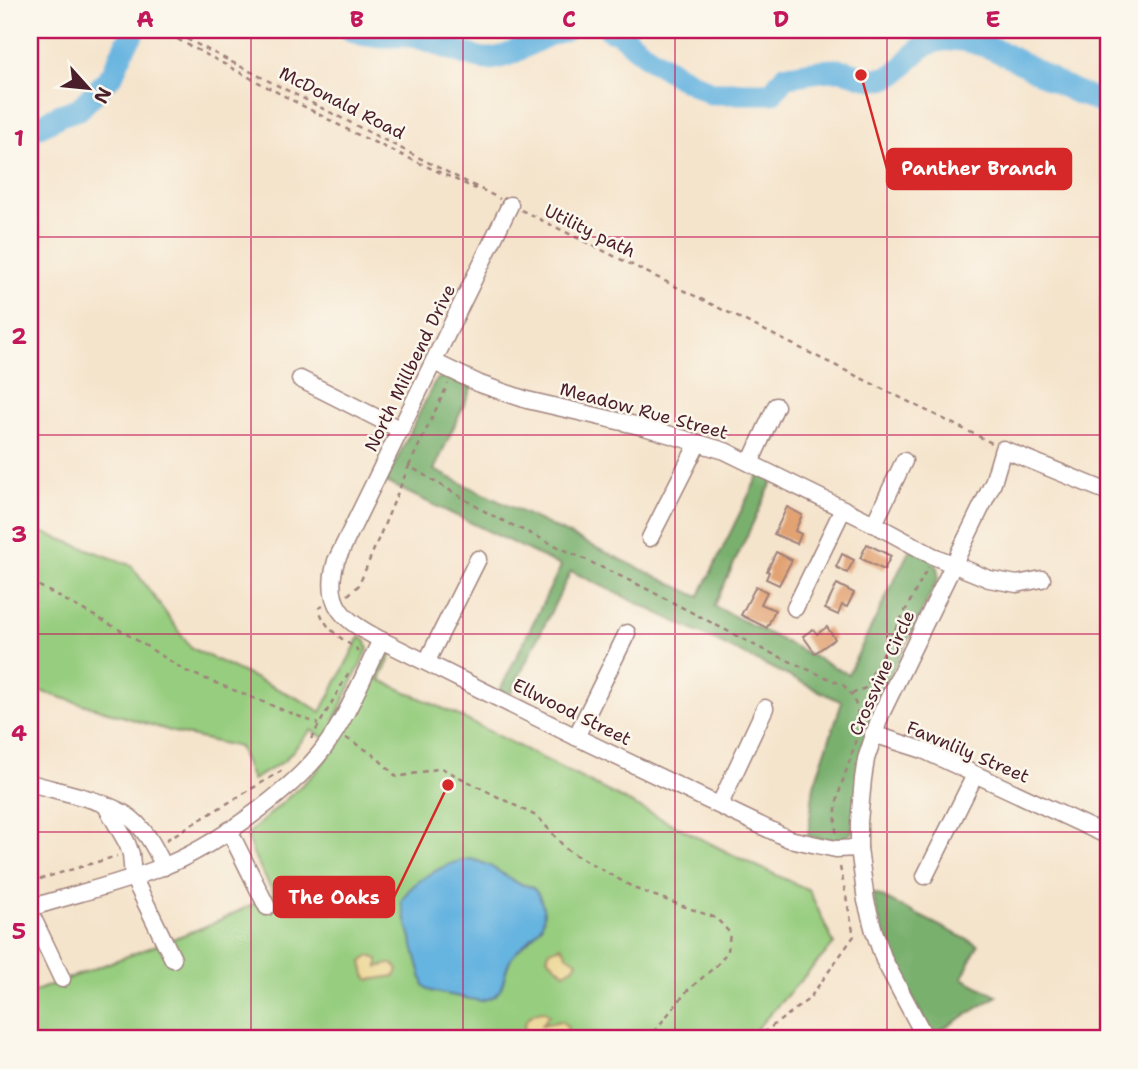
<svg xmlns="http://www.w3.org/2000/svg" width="1138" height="1069" font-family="'Shantell Sans',sans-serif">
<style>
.green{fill:#97cd7f;stroke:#707655;stroke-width:2}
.forest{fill:#79b06e;stroke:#62684c;stroke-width:2}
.sand{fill:#eeda9e;stroke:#9c7c64;stroke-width:2}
.water{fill:#66b4e0;stroke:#586a86;stroke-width:2}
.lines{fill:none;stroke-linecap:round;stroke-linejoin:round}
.river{stroke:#66b4e0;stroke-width:23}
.building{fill:#e2a272}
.minor-casing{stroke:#a0827c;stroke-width:19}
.path{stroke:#a0827c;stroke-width:2.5;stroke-dasharray:5 5;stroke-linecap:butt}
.minor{stroke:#fff;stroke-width:16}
.grid{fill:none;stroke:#c2185b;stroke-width:2;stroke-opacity:0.55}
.labels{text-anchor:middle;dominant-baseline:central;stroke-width:5;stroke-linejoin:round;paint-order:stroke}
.street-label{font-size:18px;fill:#4a1f2b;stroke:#fbf7ec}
.leader{fill:none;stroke:#d62828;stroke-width:2.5}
.callout-dot{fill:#d62828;stroke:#fbf7ec;stroke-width:2.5}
.callout{fill:#d62828;stroke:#d62828;stroke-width:2.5}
.callout-label{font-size:19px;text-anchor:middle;font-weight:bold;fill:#fff}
.neatline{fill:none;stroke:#c2185b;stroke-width:2.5}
.grid-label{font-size:23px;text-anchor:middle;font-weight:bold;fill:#c2185b}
</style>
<rect width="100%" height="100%" fill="#fbf7ec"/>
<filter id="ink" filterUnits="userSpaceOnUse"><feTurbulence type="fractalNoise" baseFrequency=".0143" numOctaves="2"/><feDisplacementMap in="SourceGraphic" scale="14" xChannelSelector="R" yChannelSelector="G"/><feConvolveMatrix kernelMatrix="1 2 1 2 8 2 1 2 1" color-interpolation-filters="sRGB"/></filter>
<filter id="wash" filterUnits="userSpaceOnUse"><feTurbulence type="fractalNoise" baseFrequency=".00686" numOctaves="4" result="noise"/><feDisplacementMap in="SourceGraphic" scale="28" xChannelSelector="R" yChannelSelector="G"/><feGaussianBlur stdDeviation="1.57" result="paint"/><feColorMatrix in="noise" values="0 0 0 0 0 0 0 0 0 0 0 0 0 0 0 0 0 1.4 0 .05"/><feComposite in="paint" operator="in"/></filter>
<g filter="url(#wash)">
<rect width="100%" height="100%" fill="#f5e4cc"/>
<polygon class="green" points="30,528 131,565 191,648 301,700 321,712 360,637 366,641 368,649 334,720 382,656 392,653 380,680 455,714 739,858 809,890 834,944 747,1039 30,1039 30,993 212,924 274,894 253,854 247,835 316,772 336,745 311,730 284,761 252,780 239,747 177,733 30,688"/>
<g class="forest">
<path d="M444,377L472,387L434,470L699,597L759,474L773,480L714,606L848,674L910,549C926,557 940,558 938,579L878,701L867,732L852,832C840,844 824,839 808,836L814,785L842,702L571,571L510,695L500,690L561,566L386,482L434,383L439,378Z"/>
<path d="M872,892L978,945L962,978L997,996L933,1035C904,984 885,950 872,892Z"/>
</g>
<g class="sand">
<polygon points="561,946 565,950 566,954 577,961 574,967 564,973 547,957 550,950"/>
<path d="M369,956L378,959V967C386,966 393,959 398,970L395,976L369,980L365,975L362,962Z"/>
<path d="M543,1011L549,1015L542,1025L561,1021L568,1027L566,1035L554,1036L553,1039H540L535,1034L524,1031C524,1018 531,1013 543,1011Z"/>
</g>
<path class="water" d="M470,859C488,862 499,872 514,881C519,885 523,884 529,886C541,891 547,913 542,924C535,940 517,946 510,961C500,980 508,996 480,1001L431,991L424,986L401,902C410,881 449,861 470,859Z"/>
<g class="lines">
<g class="river">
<path d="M351,30C371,41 395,33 416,37C434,41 474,60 489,59C517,57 538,34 565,30"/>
<path d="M610,30L618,32L648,57L675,74L711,93H772L785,76C802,75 821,69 838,70C850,70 862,78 875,79C904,79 906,55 926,45C974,23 1032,73 1074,91C1087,97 1097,99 1108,107"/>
<polyline points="30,131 60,115 79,109 112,75 125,46 135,30"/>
</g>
</g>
<g id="blocks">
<g class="building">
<polygon points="787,507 802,515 795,531 801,534 797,544 774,534"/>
<polygon points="867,544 891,556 884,570 860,558"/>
<polygon points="776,552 792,560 779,585 766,579 769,572 767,571"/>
<polygon points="842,554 854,560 847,573 836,567"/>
<polygon points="837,584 854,593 847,607 842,605 838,615 825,609"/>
<polygon points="756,586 767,592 761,604 775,610 767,628 741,615"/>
<polygon points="827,627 835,639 815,653 803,636 813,629 817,634"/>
</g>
</g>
</g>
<g filter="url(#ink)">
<use href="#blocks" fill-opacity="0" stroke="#a0827c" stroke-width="2"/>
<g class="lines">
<defs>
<g id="minor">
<path d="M510,205L336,561C323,606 344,620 381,640L576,737L789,839L836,849L859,848"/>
<polyline points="434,362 480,384 527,400 644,427 725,451 874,524 933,556 989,579 1017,584 1042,579"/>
<polyline points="300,379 401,430"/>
<polyline points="750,463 776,406"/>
<polyline points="874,524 904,461"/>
<polyline points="650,538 698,443"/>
<polyline points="795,608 843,509"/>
<polyline points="427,661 478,559"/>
<polyline points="873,734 923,750 1108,836"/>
<polyline points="576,737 627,633"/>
<path d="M30,783C61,792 97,798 125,814C144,826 155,847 164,867"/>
<polyline points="720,804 765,708"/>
<polyline points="106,806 127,843 131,854 133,877 173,959"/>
<polyline points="229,830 267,907"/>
<polyline points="925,876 975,775"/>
<path d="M30,908C74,894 119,884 162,867C212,848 292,791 324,748C348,716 363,676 381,640"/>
<polyline points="30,912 62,979"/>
<polyline points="926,1039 884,960 874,931 866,901 859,848 859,822 863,779 866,759 881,714 993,483 1003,449 1108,492"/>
</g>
</defs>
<use href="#minor" class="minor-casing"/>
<g class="path">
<polyline points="160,30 354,133 476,189"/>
<polyline points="169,30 500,199"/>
<polyline points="521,210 992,443"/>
<polyline points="409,466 448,384"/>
<polyline points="30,581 122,631 186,671 318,724"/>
<path d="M348,595L359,585L409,466L491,515L639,585L762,649L843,685C877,717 844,764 837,802C835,812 836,824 836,834"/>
<path d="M323,606L319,608C324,628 340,638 357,649V657"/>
<polyline points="852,694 865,688 928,567"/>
<polyline points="346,738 373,754 397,777 441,768 538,817 567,850 636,889 716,918 730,933 728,951 717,965 687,991 648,1039"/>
<polyline points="311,739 349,672"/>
<polyline points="166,840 283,770"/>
<polyline points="30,882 117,856"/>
<polyline points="755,1039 809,999 854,936 839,862"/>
</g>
<use href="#minor" class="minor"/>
</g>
</g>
<path class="grid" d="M251,30V1039M463,30V1039M675,30V1039M887,30V1039M30,237H1108M30,435H1108M30,634H1108M30,832H1108"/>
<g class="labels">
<g class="street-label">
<text transform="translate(342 103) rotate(27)">McDonald Road</text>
<text transform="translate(590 231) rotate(26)">Utility path</text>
<text transform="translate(410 368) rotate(-64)">North Millbend Drive</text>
<text transform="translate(644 411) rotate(15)">Meadow Rue Street</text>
<text transform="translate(882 673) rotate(-66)">Crossvine Circle</text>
<text transform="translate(572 712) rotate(26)">Ellwood Street</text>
<text transform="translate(968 752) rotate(23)">Fawnlily Street</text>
</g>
</g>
<path class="leader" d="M861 75L887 169M448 785L394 897"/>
<g class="callout-dot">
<circle cx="861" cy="75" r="7"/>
<circle cx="448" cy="785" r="7"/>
</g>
<g class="callout">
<rect x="887" y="149" width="184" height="40" rx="7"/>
<rect x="274" y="877" width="120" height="40" rx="7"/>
</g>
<g class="callout-label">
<text x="979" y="175">Panther Branch</text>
<text x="334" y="904">The Oaks</text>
</g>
<rect width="1138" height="1069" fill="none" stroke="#fbf7ec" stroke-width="77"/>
<g transform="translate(88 88) rotate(117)" stroke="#fbf7ec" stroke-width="5" paint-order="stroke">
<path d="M0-5L12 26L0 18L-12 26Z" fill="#4a1f2b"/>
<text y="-10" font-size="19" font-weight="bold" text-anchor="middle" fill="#4a1f2b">N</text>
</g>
<rect x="38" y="38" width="1062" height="992" class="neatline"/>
<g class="grid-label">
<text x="145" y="27">A</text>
<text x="357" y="27">B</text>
<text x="569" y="27">C</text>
<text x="781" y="27">D</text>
<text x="993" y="27">E</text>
<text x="19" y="146">1</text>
<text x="19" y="344">2</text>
<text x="19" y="542">3</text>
<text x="19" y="741">4</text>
<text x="19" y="939">5</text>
</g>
</svg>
